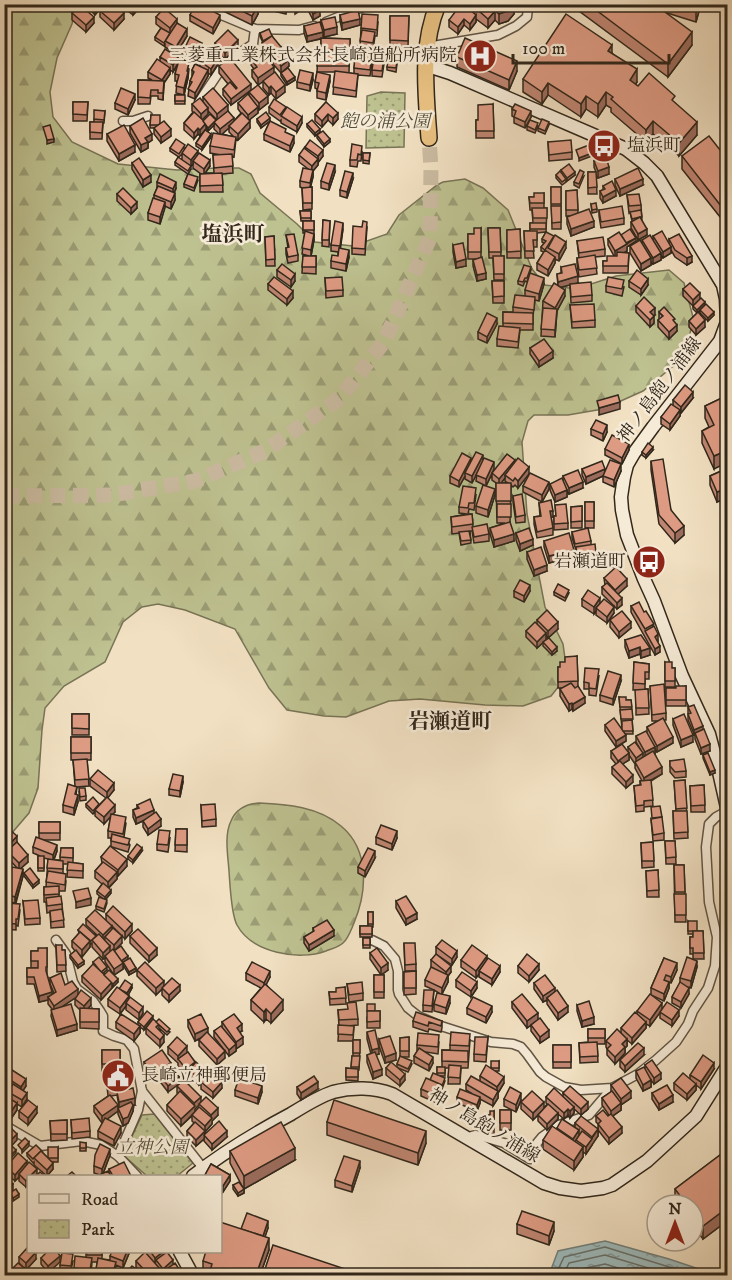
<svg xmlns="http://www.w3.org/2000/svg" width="732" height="1280" font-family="'IM FELL DW Pica','Noto Serif JP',serif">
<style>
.forest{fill:url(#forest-firs);stroke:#787456;stroke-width:1.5}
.park{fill:url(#park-dots);stroke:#787456;stroke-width:1.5}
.water{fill:url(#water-ripples);stroke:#72807c;stroke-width:1.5}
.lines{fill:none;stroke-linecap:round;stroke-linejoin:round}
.shore{stroke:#68716c;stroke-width:1.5}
.highway-tunnel{stroke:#cbbba1;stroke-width:15;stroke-dasharray:15 8;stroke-linecap:butt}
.street-casing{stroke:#615545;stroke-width:11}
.secondary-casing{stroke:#31271b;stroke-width:15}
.highway-casing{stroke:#31271b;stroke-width:18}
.street{stroke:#f6ebd7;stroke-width:8}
.secondary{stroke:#f6ebd7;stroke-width:12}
.highway{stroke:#e8c081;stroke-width:15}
.wall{fill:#bf8571;stroke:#31271b;stroke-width:1.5;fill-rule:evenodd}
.shaded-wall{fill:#9b6c5c;stroke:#31271b;stroke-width:1.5}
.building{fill:#de9b83;stroke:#31271b;stroke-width:1.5}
.labels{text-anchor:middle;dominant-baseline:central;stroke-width:5;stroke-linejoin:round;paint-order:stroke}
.poi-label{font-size:18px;fill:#31271b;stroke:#f6ebd7;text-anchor:end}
.park-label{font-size:18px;font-style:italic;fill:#544e38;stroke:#f6ebd7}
.street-label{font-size:18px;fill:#31271b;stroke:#f6ebd7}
.quarter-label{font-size:21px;font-weight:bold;fill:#31271b;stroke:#f6ebd7}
</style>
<defs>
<pattern id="forest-firs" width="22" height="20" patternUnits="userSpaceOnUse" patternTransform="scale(1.5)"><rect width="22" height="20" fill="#bec190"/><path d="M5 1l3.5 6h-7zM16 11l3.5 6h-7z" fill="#9b9d75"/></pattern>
<pattern id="park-dots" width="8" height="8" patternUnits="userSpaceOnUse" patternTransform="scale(1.5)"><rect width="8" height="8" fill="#bec190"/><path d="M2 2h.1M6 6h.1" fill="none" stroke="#9b9d75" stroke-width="1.8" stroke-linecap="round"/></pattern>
<pattern id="water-ripples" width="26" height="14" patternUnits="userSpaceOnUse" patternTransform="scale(1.5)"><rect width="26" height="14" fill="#9ebbbd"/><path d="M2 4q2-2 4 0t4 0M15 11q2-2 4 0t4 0" fill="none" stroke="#819899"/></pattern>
</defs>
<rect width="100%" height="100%" fill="#f1e0c2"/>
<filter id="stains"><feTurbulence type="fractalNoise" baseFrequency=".00333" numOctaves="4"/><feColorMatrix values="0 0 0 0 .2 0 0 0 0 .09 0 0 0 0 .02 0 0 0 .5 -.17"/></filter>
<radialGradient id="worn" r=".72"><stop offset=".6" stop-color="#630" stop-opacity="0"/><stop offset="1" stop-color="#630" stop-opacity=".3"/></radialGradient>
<g class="forest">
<polygon points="5,5 76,5 72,24 57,58 50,92 53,117 72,142 118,164 177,170 217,168 239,168 251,174 260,193 297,224 315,242 353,246 387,234 399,215 437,185 443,182 465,179 483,188 508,210 532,269 545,285 569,288 588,285 616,276 669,270 684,283 693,317 687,351 677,363 643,391 603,409 568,415 534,415 528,421 522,442 527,514 545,607 563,644 566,666 563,681 551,696 523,706 485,705 420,699 389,701 346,717 324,716 287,710 269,688 235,629 185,610 158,604 142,607 123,622 105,662 64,686 45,708 42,730 38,788 29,813 5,841"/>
<path d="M259,803C287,804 319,807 341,826C370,850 367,892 354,923C351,930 348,939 343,943C339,947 331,949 326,951C299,961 252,953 237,925C231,914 230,884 229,871C228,856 224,835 231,821C236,809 247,804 259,803Z"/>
</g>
<g class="park">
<polygon points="381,92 405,93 404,147 366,148 367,96"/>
<polygon points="155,1114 193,1163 177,1176 147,1176 123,1155 142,1115"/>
</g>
<polygon class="water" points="605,1241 669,1259 717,1275 549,1275 558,1251"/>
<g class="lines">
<g class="shore">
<polyline points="555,1276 564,1257 605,1247 698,1276"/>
<polyline points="563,1276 569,1263 605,1255 675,1276"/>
<polyline points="573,1276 576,1270 605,1264 644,1276"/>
</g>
<polyline class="highway-tunnel" points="4,496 112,495 195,481 265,451 340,398 384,342 430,238 431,168 429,138"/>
<defs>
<g id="street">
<polyline points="195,4 255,29 299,30 314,26"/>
<polyline points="326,22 370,4"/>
<polyline points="427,47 498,35 516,26 527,17 528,7 527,4"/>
<polyline points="199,102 225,63 253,44 255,29"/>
<polyline points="123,121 133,121 148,116"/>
<polyline points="56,940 66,954 73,982 77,989 93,1001 100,1011 103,1016 103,1031 114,1036 127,1040 134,1049 142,1091 203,1168"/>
<polyline points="372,940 384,946 395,959 398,971 398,990 399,994 408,1008 418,1016 441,1026 491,1042 513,1044 521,1047 527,1054 540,1072 546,1077 564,1087 581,1090 612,1088 638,1074 656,1060 676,1042 688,1024 693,1011 708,988 715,966 717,937 709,902 706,847 709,824 716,817 727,811"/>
<polyline points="4,1125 40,1146 82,1141 101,1145 118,1156 137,1176"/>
<polyline points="470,1139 472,1136 476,1135 504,1143 530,1159 535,1152 537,1143 542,1137 559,1125 589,1115 612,1088"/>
<polyline points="118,1156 138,1110 142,1091"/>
</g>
<g id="secondary">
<polyline points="425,65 450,73 626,149 644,163 657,176 723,285 726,299 727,322 720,341 653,427 634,453 627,465 624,477 621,497 622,510 627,535 644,579 654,601 682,676 709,734 719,772 728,812"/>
<path d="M193,1176C224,1152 257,1132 291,1114C304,1106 318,1097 333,1092C352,1087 374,1087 392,1094L544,1183L560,1188L581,1191L603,1188L612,1185L647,1161L696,1116L728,1065"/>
<polyline points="180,1252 193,1276"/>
</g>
<path id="highway" d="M429,138C426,93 420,47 438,4"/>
</defs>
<use href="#street" class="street-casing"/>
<use href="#secondary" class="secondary-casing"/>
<use href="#highway" class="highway-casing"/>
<use href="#street" class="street"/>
<use href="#secondary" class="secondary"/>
<use href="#highway" class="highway"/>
</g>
<g class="wall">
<polygon points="59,4 68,4 67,8"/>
<polygon points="84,4 104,4 95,15"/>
<polygon points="124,4 143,4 133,15 124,8"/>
<polygon points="217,4 266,4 262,10 258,8 258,14 252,25 217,8"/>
<polygon points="288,4 286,14 273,11 273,5"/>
<polygon points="305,4 317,4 320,16 313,20"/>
<polygon points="468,4 514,4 514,14 508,21 499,24 495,20 488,28 476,19 476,22 470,30 464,25 458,34 449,27 449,20 468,9"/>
<polygon points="575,4 701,4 696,22 664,12 692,45 668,77 575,8"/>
<polygon points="100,11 124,19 114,30 100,17"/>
<polygon points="72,13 94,23 86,32 72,20"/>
<polygon points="190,15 220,21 213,34 190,21"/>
<polygon points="340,15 360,25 342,30 340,21"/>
<polygon points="390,16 409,16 408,47 390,46"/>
<polygon points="156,17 177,23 187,36 176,54 165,47 165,43 164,46 155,40 155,37 161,28 156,24"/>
<polygon points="321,20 337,34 324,37 323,33 323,38 350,39 349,73 354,74 354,68 358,46 360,47 361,28 378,22 377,36 375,36 373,50 365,49 364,55 372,63 370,76 358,75 356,97 333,94 335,72 318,72 330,81 326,100 317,98 317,89 315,88 315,82 317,72 318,53 321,53 321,39 307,42 304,33 304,26 321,26"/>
<polygon points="723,22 728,22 728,72 723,32"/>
<polygon points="260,33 272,36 289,66 286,69 295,80 287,85 281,76 281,73 273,64 273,60 271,61 262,50 262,43 263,43 260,36"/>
<polygon points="215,43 238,47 225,59 215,50"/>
<polygon points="202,50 196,64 200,66 200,61 218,64 211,75 208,73 208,76 195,99 188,96 190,81 192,77 192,70 195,64 183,58 183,52"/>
<polygon points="612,53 637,82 635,84 638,86 675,103 697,135 679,156 653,134 646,142 611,112 611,108 606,105 598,117 586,109 581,117 548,95 542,104 523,92 523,79"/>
<polygon points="160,57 178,63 189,69 188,78 184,95 185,104 175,104 175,95 184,95 176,93 177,81 175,81 175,74 178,63 173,72 170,70 170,74 164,83 163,100 158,99 158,96 151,96 150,104 138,104 138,80 152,80 148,78 148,72 160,61"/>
<polygon points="457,57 517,71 509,90 457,67"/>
<polygon points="251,59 274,73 285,92 276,99 271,93 269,95 263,88 263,81 267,78 258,85 252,77 252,70 254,69 251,65"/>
<polygon points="384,64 382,77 372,76 372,70"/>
<polygon points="397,64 396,72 387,70 387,67"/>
<path d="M219,66L268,103L259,110L258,109V113L249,120L250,128L238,140L236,139L234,157L232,156L233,173L222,174L223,192H200V174H201L193,168V164L191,166V169L188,174L198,180L194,191L184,187V184L188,174L175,165V162L182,159V154L179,157L170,151V148H185L198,155L210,166L205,173H214L213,155H221L210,153V146L219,134L214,129V125L208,131L206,128L205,130L211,137L202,150L196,146V143L203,132L200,136L198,134L194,139L184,130V123L193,112L192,111V104L203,101V97L228,111L234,121L241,113L238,109V103L249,96V92L231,105L223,95V89L228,84L219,73ZM208,111L217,120L216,121H203L202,120L208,114ZM229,128V132L234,137L222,134Z"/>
<polygon points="313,80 310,91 297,88 297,82"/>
<polygon points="135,100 128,115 115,109 115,103"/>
<polygon points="73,102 88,102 87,121 73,121"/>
<polygon points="326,102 338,119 333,125 328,120 322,127 315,121 315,114"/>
<polygon points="493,104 494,138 476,138 476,120 478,120"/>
<polygon points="269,107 286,109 302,123 297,132 281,123 281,120 280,121 269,113"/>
<polygon points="512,109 531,117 525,128 514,123 514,117 512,116"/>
<polygon points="105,111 104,123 103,123 102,139 90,139 90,122 94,122 94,119"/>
<polygon points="151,115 171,136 161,143 154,134 154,128 150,128"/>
<polygon points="257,119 270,121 294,143 290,152 264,140 264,134 270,121 261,128 257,122"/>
<polygon points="307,124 320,132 315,136 307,127"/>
<polygon points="549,125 545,134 538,131 538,128"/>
<polygon points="130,126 152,140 148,143 148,148 141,152 130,133"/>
<polygon points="527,126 538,126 535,133 527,130"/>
<polygon points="107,134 135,152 119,161 107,141"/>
<polygon points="317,135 330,142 324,147 317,138"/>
<polygon points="548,142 572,152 572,159 549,161"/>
<polygon points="305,147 323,156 318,162 318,165 313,171 313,177 310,187 312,187 312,209 303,210 302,188 300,187 300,181 308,169 299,162 299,155 305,149"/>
<polygon points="362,152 361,161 358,161 357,167 350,166 350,160"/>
<polygon points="363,153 370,153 369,164 363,163"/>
<polygon points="682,156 728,160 728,227 682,169"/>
<polygon points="594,161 609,174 598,178 596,175 597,194 588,194 588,172 596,172 594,167"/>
<polygon points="132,163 151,182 143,187 132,169"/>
<polygon points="561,170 575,175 567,181 566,180 566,182 562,185 556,178 556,175 561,172"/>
<polygon points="335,172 329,190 321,188 321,181"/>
<polygon points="584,176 579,188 574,185 574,182"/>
<polygon points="353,179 347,198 340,196 340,190"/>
<polygon points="615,179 643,185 620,196 615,185"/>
<polygon points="157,182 176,188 174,193 175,200 171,209 165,206 160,224 148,220 148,213 154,198 154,195 157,188"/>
<polygon points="603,186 616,196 603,203 600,198 600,191 603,190"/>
<polygon points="551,187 561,187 561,229 552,229"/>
<polygon points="577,190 578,213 594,227 571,236 567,224 567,217 570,216 566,216 566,191"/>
<polygon points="544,193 544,208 547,208 546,232 566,248 559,261 555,259 555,263 548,276 537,270 537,263 544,252 541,251 541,247 544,243 542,242 542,239 546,232 537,233 537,247 533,247 534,258 525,258 524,231 530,231 530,223 533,223 532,210 530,210 529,197 534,197"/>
<polygon points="117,194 137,208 131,214 117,201"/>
<polygon points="627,195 641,205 642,221 647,235 638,240 631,228 631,222 632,221 630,212 629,213"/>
<polygon points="591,204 597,209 597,212 592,213"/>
<polygon points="599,210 624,218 624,224 601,228 599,216"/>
<polygon points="300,211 311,211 311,221 301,221"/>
<polygon points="323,220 330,221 329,247 322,246"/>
<polygon points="303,221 314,221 314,240 311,256 316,256 316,274 302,273 303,256 309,256 302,254 305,233 303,233"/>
<polygon points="367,228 365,255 352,254 352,248"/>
<polygon points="481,228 481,258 486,279 477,281 473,266 473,260 477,259 468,259 468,234 474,234"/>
<polygon points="488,228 500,228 501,256 504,256 504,280 494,280 493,258 489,258"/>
<polygon points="343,229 340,248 349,257 346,271 331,268 331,261 338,256 338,252 331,251 331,245"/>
<polygon points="520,229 521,258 507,258 507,230"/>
<polygon points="286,235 298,255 298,261 288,263 286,254 286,248 288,248"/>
<polygon points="621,235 636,241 627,247 627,251 624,253 629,253 628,273 603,273 603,261 607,261 614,256 608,245 608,239"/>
<polygon points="274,236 275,266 266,266 265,237"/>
<polygon points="653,236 669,243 669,239 692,262 687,265 675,257 671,250 671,253 663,258 661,255 661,260 653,264 651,262 651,265 641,271 630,253 630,246 642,243 642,240 653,240"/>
<polygon points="577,241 605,249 605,256 595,257 597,274 579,277 577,264 577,258 579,258"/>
<polygon points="453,245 466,266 456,268 453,252"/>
<polygon points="561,267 592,295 592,301 571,303 570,285 561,287 565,296 557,311 555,337 541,336 543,301 558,286 557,274 561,273"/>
<polygon points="277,270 295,281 291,287 277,277"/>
<polygon points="531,270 527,282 525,281 523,286 518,284 518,281"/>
<polygon points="325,278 343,290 343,296 326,298"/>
<polygon points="492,281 504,281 504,303 493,303"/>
<polygon points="629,281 648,285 641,295 629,287"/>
<polygon points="268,284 293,298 287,305 268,290"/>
<polygon points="544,284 539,301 535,300 533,316 533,330 520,330 518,348 497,346 497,339 503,326 503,312 513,312 513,307 525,296 525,290"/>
<polygon points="606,286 624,287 622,296 606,292"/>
<polygon points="683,289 700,299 714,315 708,321 700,313 700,311 698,312 705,327 696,335 689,327 689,321 697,313 693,309 693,306 683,296"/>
<polygon points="570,305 595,320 595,327 572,328"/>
<polygon points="636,306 655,315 653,316 654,323 650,327 636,312"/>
<polygon points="659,312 677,331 669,339 658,327 658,320 659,319"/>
<polygon points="497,324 487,343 478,339 478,332"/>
<polygon points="530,348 553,358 539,367 530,354"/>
<polygon points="728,395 714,469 702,443 702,431 709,427 705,418 705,406"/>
<polygon points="693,398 681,413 680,413 680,416 670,430 661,424 661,417 673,405 673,400"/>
<polygon points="591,429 607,432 603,441 591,435"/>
<polygon points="605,449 629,450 622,464 605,455"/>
<polygon points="653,450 646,458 642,455 642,452"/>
<path d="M471,461H483L494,469L492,472L515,463L529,467L518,488L515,485L513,487L511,485L510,523L514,541L494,547L490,534V528L505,523H497L496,483L492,480V474L486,486L476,481L477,473L472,483L465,479V476L459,487L450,483V476ZM505,478V481L508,483H501Z"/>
<polygon points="651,461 671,510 684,535 675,543 659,524 651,470"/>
<polygon points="728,468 728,497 717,502 710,485 710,476"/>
<polygon points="582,469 605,471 621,471 614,487 603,482 603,476 586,484 582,475"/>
<polygon points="563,476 583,488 569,494 567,491 567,497 555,502 550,490 550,484 563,482"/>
<polygon points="523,486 549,489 542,502 523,492"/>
<polygon points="476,495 474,510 469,509 468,514 472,514 473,527 489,534 489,541 474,543 472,531 470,531 471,543 461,545 459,533 452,534 451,517 467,514 459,513 459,507"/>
<polygon points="495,495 488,517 476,513 476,506"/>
<polygon points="513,496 525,515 525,522 516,523 513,502"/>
<rect x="585" y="502" width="9" height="26"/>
<polygon points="539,503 553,517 551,517 553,528 553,535 537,538 534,524 534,517 540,516"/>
<polygon points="555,505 568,523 568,529 554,530 554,516 556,516"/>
<polygon points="582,506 582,528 571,528 571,507"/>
<polygon points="572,532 591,541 591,544 596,553 596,560 577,563 576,550 572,538"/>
<polygon points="516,533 533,545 520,551 516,540"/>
<polygon points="544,541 574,556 549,563 544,547"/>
<polygon points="527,552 547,571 534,576 527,559"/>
<polygon points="609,553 619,553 619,566 610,567"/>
<polygon points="604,578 627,586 618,594 622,605 617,609 602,594 602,587 605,585"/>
<polygon points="514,591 530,591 524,602 514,597"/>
<polygon points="554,592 569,593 565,601 554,595"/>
<polygon points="582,599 600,603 614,613 607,623 596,615 596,611 594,614 582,606"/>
<polygon points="631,606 644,612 654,627 658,641 657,641 660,652 655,655 631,612"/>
<polygon points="537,620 558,629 548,638 546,635 546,640 537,648 526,637 526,631 537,624"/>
<polygon points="610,620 631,628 619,638 610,627"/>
<polygon points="625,640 650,655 641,658 640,654 629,658 625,647"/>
<polygon points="543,642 557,651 552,655 543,646"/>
<polygon points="577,656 578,686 585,703 573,711 572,709 569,711 560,696 560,689 562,688 558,688 558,667 560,667 565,662"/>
<polygon points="634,662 649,664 649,679 645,679 645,689 648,689 649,714 636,715 636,690 633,690"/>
<polygon points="665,662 672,668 675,668 675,687 665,687"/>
<polygon points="599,676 596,696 589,695 589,689 584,689 584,682"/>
<polygon points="621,681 613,705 600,701 600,695"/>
<polygon points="650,686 666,713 666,720 664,720 673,743 657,752 655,749 655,754 662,774 651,781 653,806 644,807 644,811 636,812 634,786 640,785 640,781 642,781 635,768 635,764 629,755 629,760 622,764 633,782 626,788 612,774 612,767 616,764 611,758 611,751 628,752 628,747 640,749 636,742 636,736 647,732 647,727 658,721 652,721"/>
<polygon points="686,686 686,706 666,706 666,688 676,688"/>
<polygon points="619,697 626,700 631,700 633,734 625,734 626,741 616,747 605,731 605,725 622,729"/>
<polygon points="688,707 703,730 710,751 701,754 695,739 695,736 688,720"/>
<rect x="72" y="714" width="17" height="21"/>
<polygon points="673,719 693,742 681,747 673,725"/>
<polygon points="71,737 91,737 91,760 87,760 89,786 77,787 76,795 78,802 74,815 63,812 63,805 75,786 73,760 71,760"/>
<polygon points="703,755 715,773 710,775 703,758"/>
<polygon points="670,761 686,771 686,777 675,778 670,772"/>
<polygon points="90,779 114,790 107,798 115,812 112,814 126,823 124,837 130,845 128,852 112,847 127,866 118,876 117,875 117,879 109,888 111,893 106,899 107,903 104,912 96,909 96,906 102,898 97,894 97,891 102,884 95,878 95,871 102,863 101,857 111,846 111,838 108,838 108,831 111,816 104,824 95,816 95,811 93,814 86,807 86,804 99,805 106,798 90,786"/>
<polygon points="685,780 688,838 674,839 673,811 676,811 674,781"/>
<polygon points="183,782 180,797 169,795 169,789"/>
<polygon points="704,785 705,812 691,812 690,786"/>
<polygon points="79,792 86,796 86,800 80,801"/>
<polygon points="137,805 154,813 161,826 148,835 143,827 143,821 136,824 133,817 133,810 137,808"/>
<polygon points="201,805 216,819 216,826 202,827"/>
<polygon points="651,819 664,833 664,840 653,841"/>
<polygon points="39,822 60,822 60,840 44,840 57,851 54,860 60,860 61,848 73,848 73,863 83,864 83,878 67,877 68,864 63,864 63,874 66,881 65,891 59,891 59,896 62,904 64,927 51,928 50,912 47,913 46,902 44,902 44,887 46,887 48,859 44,858 44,871 38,871 38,856 40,856 33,853 33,847 39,838"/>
<polygon points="176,829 187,829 187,852 175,851"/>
<polygon points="4,831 17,843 28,862 20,869 23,876 16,903 20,910 18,926 16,925 16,930 4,929 4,923 15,903 6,901 6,894 17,868 7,857 7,852 4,849"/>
<polygon points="376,837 397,838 392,850 376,844"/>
<polygon points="170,838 168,852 157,850 157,844"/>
<polygon points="665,841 675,841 676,864 666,864"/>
<polygon points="653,842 654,867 642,868 641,843"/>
<polygon points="142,851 133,863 128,859 128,856"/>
<polygon points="375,858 365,877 358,873 358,867"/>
<polygon points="674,865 684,865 686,922 675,922"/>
<polygon points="658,870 659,897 647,897 646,871"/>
<polygon points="24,873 39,883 33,888 24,876"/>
<polygon points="23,901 40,918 40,924 25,925"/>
<polygon points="396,901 417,919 406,925 396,908"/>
<polygon points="368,912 373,912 373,927 372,927 372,937 360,937 360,926 368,926"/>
<polygon points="106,914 132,931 125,939 112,926 112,930 122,943 114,951 128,959 136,971 129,975 123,965 123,969 114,975 105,962 105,958 103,959 92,947 92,943 90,944 90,947 82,957 79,954 84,964 78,968 70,958 70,955 75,951 72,947 72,941 79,933 78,930 97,935 86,925 86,919 106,920"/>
<polygon points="688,921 697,931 703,931 704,959 693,959 693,954 690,954 690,937 693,937 693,934 688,934"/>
<polygon points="313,928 334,936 309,951 304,943 304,937 313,932"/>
<polygon points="130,936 157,955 149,962 130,943"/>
<rect x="363" y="938" width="7" height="10"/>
<polygon points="404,943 416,964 416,971 405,971"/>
<polygon points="56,945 62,950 65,950 66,971 57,972"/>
<polygon points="436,947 457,957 452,965 436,954"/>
<polygon points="47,948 47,974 52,995 54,993 50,984 50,978 65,985 91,1005 88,1009 99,1009 99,1029 80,1028 80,1010 75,1005 75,999 76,997 63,1006 77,1030 57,1036 51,1016 52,1009 48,1004 48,1000 39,1002 34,984 27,984 27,968 38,968 31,968 31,951 38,951"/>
<polygon points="370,953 388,970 381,975 370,959"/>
<polygon points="664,958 677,970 671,983 669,982 669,988 664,1001 651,995 651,988"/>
<polygon points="431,960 451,972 448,976 448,982 442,994 450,1003 446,1014 434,1011 434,1004 439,993 434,990 432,1012 423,1011 423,1005 434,990 425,986 425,980 433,968 431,967"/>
<polygon points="461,960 500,972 492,985 479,977 479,974 476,978 461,967"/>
<polygon points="93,962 107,970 103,973 118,982 113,987 112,986 112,988 101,1000 82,982 82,976 93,965"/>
<polygon points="518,966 539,970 529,982 518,973"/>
<polygon points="697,967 691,988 687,987 689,994 681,1008 672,1003 672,997 680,983 680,978"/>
<polygon points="137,970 164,987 180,991 169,1002 162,995 162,989 156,995 137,976"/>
<polygon points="416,971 416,994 404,995 404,972"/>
<polygon points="246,973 270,977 266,984 283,1010 271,1023 266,1019 264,1022 251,1010 251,1000 261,988 246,980"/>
<rect x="374" y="975" width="10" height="23"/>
<polygon points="456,980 477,988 471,997 456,987"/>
<polygon points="534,983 555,992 568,1012 558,1020 547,1004 547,1000 543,1002 534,989"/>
<polygon points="347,984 363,993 363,1000 349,1002"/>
<polygon points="345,987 346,1004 330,1005 329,992 336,992"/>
<polygon points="132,988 128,995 129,999 143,1013 139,1020 126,1010 126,1006 120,1014 108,1006 108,999 119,989"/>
<polygon points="512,1002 538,1020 549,1037 540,1043 531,1031 531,1025 527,1028 512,1008"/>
<polygon points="577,1005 594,1024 582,1027 577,1011"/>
<polygon points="467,1008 492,1012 486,1023 467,1014"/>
<polygon points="662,1009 679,1016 672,1026 660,1018 660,1012 650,1026 646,1024 646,1028 632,1044 627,1040 627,1046 625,1048 625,1053 615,1064 607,1055 607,1049 606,1047 606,1041 621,1033 621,1028 637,1014 637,1011"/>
<polygon points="338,1010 358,1019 358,1025 347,1026 354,1026 353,1041 338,1041 339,1026"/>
<polygon points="375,1011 380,1011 380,1028 367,1028 367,1017"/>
<polygon points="188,1020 208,1034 225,1058 217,1065 199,1046 199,1040 201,1038 195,1041 188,1027"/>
<polygon points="151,1021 170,1032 167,1035 159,1028 164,1042 160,1047 146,1034 146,1028 144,1030 140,1027 140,1033 134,1041 116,1028 116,1022 138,1026 138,1022"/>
<polygon points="413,1021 442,1021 442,1028 441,1032 429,1029 428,1032 413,1027"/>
<polygon points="222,1022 242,1031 240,1032 243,1044 236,1049 236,1048 236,1051 229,1056 214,1037 214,1031 222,1027"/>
<polygon points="588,1029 605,1029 605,1044 597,1044 598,1062 580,1063 579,1043 588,1042"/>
<polygon points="367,1032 379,1054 376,1055 382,1075 373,1079 367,1062 367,1055 371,1054 367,1039"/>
<polygon points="409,1037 409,1057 403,1057 412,1064 408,1072 398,1068 405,1080 400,1086 386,1075 386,1068 397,1067 397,1064 400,1057 400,1038"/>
<polygon points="488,1037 486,1062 474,1061 474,1054"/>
<polygon points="379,1039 396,1060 385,1063 379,1046"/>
<polygon points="353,1040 360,1040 359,1070 358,1070 358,1081 346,1080 346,1068 351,1069 352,1056 353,1056"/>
<polygon points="470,1040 468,1068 461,1068 460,1084 448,1084 449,1068 445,1068 445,1076 441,1076 445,1081 437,1103 421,1096 421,1089 437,1075 437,1067 442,1067 442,1050 450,1050 450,1045"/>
<polygon points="439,1042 438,1054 426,1052 433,1063 429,1071 414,1063 414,1056 417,1052 417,1045"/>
<rect x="553" y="1045" width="18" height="23"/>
<polygon points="168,1047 187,1052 206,1075 222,1088 213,1098 201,1089 201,1084 199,1085 189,1076 189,1073 186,1076 178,1066 178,1063 168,1054"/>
<polygon points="102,1050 120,1050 120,1071 117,1071 120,1091 135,1105 133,1105 133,1111 128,1123 123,1126 118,1114 118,1108 119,1107 117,1095 111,1096 118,1111 107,1119 121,1133 114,1146 98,1138 98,1131 103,1122 102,1123 94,1112 94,1106 108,1096 106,1077 106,1071 102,1071"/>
<polygon points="644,1055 625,1072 620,1067 620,1060"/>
<polygon points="499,1061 499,1071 496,1071 504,1083 498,1093 498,1098 493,1106 480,1099 480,1103 477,1111 457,1103 457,1097 471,1093 466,1090 466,1084 480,1081 480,1076"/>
<polygon points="144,1062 171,1063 168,1092 158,1079 158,1077 153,1081 144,1069"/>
<polygon points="645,1065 661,1079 654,1084 651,1080 651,1087 643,1091 636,1078 636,1071 645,1068"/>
<polygon points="714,1069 701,1089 696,1085 696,1090 687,1100 674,1090 674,1083 690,1079 690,1075"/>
<polygon points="7,1078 26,1086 23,1090 27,1099 22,1107 17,1104 17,1110 10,1120 4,1116 4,1095 8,1097 8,1092 11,1087 7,1085"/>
<polygon points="611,1085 631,1098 621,1105 621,1110 613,1116 622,1133 609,1144 598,1130 598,1136 592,1143 592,1145 586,1154 583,1152 583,1157 574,1170 543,1149 543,1140 557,1129 557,1128 575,1127 575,1123 598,1129 598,1124 596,1122 596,1116 609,1115 602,1105 602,1098 611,1092"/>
<polygon points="177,1086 218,1115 212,1121 212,1124 205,1132 205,1134 227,1137 212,1150 204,1141 204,1139 196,1146 187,1137 187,1131 194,1123 192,1121 192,1116 181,1126 167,1111 167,1105 178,1094 177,1093"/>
<polygon points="297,1087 318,1089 301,1100 297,1094"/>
<polygon points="235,1090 262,1092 258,1104 235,1096"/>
<polygon points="563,1093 588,1109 581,1115 574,1109 574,1113 570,1118 568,1115 564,1119 558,1114 558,1119 547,1130 538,1121 538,1115 533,1120 521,1109 521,1102 544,1108 547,1104 546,1103 546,1097 563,1097"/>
<polygon points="652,1093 673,1102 659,1110 652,1099"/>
<polygon points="504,1099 521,1100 516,1112 504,1106"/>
<rect x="500" y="1110" width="11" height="20"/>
<polygon points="19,1111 37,1113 28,1125 19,1118"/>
<polygon points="494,1111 494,1134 484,1134 484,1115 490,1115"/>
<polygon points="67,1120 67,1140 51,1141 50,1121"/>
<polygon points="71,1120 90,1131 90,1137 72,1139"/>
<polygon points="327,1122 426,1143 418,1165 327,1135"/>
<polygon points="86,1143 86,1151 80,1151 80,1148"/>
<polygon points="58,1147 58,1162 52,1162 53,1169 47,1176 34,1165 34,1162 33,1163 27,1156 27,1153 42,1152 48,1158"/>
<polygon points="728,1149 728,1222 727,1221 703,1239 693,1226 693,1205 677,1205 675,1202 675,1189"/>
<polygon points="230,1151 295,1160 244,1189 244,1193 238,1196 233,1189 233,1185 243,1188 230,1163"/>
<polygon points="110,1155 103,1174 109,1174 109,1169 131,1176 97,1176 100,1175 94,1173 94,1166"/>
<polygon points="27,1164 37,1175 26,1187 19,1181 19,1177 15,1181 6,1173 6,1167"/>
<polygon points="211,1164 230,1175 230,1181 223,1192 220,1190 220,1176 205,1176 205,1175"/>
<polygon points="360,1168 352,1192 335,1187 335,1180"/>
<polygon points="517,1224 554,1231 549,1245 517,1234"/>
<polygon points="268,1228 265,1236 269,1250 260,1275 208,1275 203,1274 203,1261 241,1229"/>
<polygon points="86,1251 102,1251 102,1259 110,1260 110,1256 130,1251 123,1268 116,1265 114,1275 96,1275 97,1262 92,1262 91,1275 67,1275 68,1272 60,1271 60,1265 73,1261 71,1270 74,1270 74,1268 86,1258"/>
<polygon points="147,1251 165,1251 165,1253 173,1264 180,1275 163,1275 161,1274 161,1275 126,1275 126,1273 140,1272 136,1267 136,1261 147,1255"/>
<polygon points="60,1256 48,1273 41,1264 41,1258"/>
<polygon points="19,1257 36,1259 26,1270 19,1263"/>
</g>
<g class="shaded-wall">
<polygon points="99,4 104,4 95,15 95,8"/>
<polygon points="137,4 143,4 133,15 133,9"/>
<polygon points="514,4 514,14 508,21 499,24 499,14"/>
<polygon points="697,4 701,4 696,22 696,9"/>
<polygon points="258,5 258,14 252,25 252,16"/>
<polygon points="304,5 304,8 295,14 295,11"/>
<polygon points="320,10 320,16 313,20 313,14"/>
<polygon points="495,11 495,20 488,28 488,19"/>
<polygon points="124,13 124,19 114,30 114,23"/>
<polygon points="220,15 220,21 213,34 213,28"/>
<polygon points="476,15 476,22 470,30 470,24"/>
<polygon points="94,17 94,23 86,32 86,25"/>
<polygon points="177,19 177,25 170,35 170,28"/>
<polygon points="360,19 360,25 342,30 342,23"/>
<polygon points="464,19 464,25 458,34 458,27"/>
<polygon points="337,27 337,34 324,37 324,30"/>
<polygon points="187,29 187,36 176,54 176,47"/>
<polygon points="323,32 323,38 307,42 307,36"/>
<polygon points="692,32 692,45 668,77 668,64"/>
<polygon points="238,40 238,47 225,59 225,53"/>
<polygon points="202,43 202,50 195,64 195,58"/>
<polygon points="612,45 612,57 608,51"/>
<polygon points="281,47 281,54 273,57 273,60 271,61 271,55"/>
<polygon points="178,57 178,63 173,72 173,65"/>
<polygon points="218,58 218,64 211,75 211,69"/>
<polygon points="289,60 289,66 281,73 281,66"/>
<polygon points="517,61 517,71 509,90 509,80"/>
<polygon points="274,67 274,74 258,85 258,78"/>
<polygon points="170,68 170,74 164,83 163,100 164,83 162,80"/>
<polygon points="637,69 637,82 630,92 630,80"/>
<polygon points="208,70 208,76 195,99 195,93"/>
<polygon points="188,72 188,78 184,95 184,88"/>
<polygon points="313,73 313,80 310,91 310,85"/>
<polygon points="330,75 330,81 326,100 326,93"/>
<polygon points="295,77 295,80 287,85 287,82"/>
<polygon points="548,83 548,95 542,104 542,92"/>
<polygon points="251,84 251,90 231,105 231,99"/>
<polygon points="285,85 285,92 276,99 276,92"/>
<polygon points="271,86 271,93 269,95 269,88"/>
<polygon points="606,92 606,105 598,117 598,104"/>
<polygon points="135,94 135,100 128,115 128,109"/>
<polygon points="268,96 268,103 259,110 259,103"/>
<polygon points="586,96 586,109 581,117 581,104"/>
<polygon points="228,105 228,112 217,121 217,114"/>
<polygon points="258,107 258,113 248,121 248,115"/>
<polygon points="208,108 208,114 201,121 201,114"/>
<polygon points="531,111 531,117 525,128 525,122"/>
<polygon points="338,113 338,119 333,125 333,118"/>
<polygon points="328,114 328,120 322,127 322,121"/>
<polygon points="302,117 302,123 297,132 297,126"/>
<polygon points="234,118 234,124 229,126 229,128 220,136 220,129"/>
<polygon points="270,118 270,121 261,128 261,125"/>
<polygon points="216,120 214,125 208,131 208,128"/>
<polygon points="250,121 250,128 238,140 238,134"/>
<polygon points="653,121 653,134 646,142 646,130"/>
<polygon points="697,122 697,135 679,156 679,143"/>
<polygon points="206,123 206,129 200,136 200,130"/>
<polygon points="198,128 198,134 194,139 194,133"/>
<polygon points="171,129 171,136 161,143 161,137"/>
<polygon points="320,129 320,132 315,136 315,133"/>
<polygon points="152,134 152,140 148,143 148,148 141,152 141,145 145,138"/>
<polygon points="211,134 211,137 202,150 202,147"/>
<polygon points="294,136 294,143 290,152 290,146"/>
<polygon points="54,139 54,142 47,144 47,140"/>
<polygon points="330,139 330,142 324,147 324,144"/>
<polygon points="135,145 135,152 119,161 119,154"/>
<polygon points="323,150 323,156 318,163 318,156"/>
<polygon points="198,151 198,157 193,161 193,164 191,166 191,160"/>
<polygon points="592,153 592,156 579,161 579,158"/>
<polygon points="318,159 318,165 313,171 313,177 310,190 312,166"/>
<polygon points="210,160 210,166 204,175 204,169"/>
<polygon points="335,165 335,172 329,190 329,184"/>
<polygon points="609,167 609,174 598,178 598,171"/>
<polygon points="575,172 575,175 567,181 567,178"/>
<polygon points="353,173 353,179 347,198 347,192"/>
<polygon points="151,175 151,182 143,187 143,180"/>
<polygon points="643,179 643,185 620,196 620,189"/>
<polygon points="176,182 176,188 173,196 173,189"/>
<polygon points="616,190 616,196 603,203 603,197"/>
<polygon points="175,193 175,200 171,209 171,202"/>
<polygon points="137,202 137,208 131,214 131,208"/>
<polygon points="165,202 165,208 160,224 160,217"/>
<polygon points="594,221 594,227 571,236 571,229"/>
<polygon points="343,223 343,229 340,252 340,246"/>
<polygon points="647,229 647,235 638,240 638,234"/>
<polygon points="314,234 314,240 311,256 311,250"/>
<polygon points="636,238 636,241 627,247 627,251 615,258 615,251"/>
<polygon points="566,242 566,248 559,261 559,254"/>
<polygon points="671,247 671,253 663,258 663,252"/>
<polygon points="349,250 349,257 346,271 346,264"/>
<polygon points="661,253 661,260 653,264 653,258"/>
<polygon points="692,256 692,262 687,265 687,258"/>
<polygon points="555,257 555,263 548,276 548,270"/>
<polygon points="651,258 651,265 641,271 641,264"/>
<polygon points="466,259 466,266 456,268 456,262"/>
<polygon points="486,273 486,279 477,281 477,275"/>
<polygon points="295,274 295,281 291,287 291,280"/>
<polygon points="578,276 578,283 558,288 558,282"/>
<polygon points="544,278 544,284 539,301 539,294"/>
<polygon points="648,279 648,285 641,295 641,289"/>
<polygon points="565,290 565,296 557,311 555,337 555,308"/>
<polygon points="293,291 293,298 287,305 287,299"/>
<polygon points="700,293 700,300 693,306 693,300"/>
<polygon points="705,302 705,305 697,313 697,310"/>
<polygon points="655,308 655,315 650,319 650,312"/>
<polygon points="714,312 714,315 708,321 708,318"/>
<polygon points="654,316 654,323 650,327 650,320"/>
<polygon points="497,318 497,324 487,343 487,337"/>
<polygon points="705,320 705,327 696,335 696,329"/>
<polygon points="677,325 677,331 669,339 669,332"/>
<polygon points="553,351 553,358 539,367 539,361"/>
<polygon points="693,392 693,398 681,413 681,407"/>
<polygon points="620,402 620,409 599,415 599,408"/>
<polygon points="680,410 680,416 670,430 670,424"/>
<polygon points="607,425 607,432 603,441 603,434"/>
<polygon points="629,444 629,450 622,464 622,458"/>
<polygon points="653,447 653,450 646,458 646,455"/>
<polygon points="728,450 728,462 714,469 714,456"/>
<polygon points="483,455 483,462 472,483 472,476"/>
<polygon points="471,458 471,464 465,473 465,476 459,487 459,481"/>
<polygon points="515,460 515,466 505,475 505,478 499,486 499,479"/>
<polygon points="494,462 494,469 486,486 486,479"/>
<polygon points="621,464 621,471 614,487 614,480"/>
<polygon points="529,467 529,474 518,488 518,481"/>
<polygon points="605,469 605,475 586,484 586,477"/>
<polygon points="549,482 549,489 542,502 542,495"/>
<polygon points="583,482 583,488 569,494 569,488"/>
<polygon points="728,488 728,497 717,502 717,492"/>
<polygon points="495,489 495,495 488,517 488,510"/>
<polygon points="567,490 567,497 555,502 555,495"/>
<polygon points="550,511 553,511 553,517 550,518"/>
<polygon points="684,526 684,535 675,543 675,533"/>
<polygon points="514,534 514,541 494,547 494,540"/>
<polygon points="533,539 533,545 520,551 520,544"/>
<polygon points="574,550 574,556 549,563 549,556"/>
<polygon points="547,565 547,571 534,576 534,570"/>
<polygon points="627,579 627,586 615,597 615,590"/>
<polygon points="530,585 530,591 524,602 524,596"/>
<polygon points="600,598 600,604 596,608 596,611 594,614 594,607"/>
<polygon points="622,598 622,605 617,609 617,603"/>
<polygon points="614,607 614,613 607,623 607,617"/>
<polygon points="558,622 558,629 548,638 548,631"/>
<polygon points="631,622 631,628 619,638 619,632"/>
<polygon points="546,633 546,640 537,648 537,642"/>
<polygon points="658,634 658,641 655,643 655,637"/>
<polygon points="660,646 660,652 655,655 655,649"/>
<polygon points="557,647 557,651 552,655 552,652"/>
<polygon points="640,647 640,654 629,658 629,651"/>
<polygon points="650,648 650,655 641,658 641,651"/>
<polygon points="621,675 621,681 613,705 613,699"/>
<polygon points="585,697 585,703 573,711 573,704"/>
<polygon points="572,703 572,709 569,711 569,704"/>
<polygon points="703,726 703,733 695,733 694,736 694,730"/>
<polygon points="626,735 626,741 616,747 616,741"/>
<polygon points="693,735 693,742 681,747 681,740"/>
<polygon points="673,737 673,743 657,752 657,746"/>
<polygon points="710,744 710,751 701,754 701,748"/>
<polygon points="655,747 655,754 645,759 645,752"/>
<polygon points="629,753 629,760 618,767 618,761"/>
<polygon points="643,753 643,760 636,765 636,758"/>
<polygon points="662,767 662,774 644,784 644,778"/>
<polygon points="715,770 715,773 710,775 710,772"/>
<polygon points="633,775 633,782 626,788 626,782"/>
<polygon points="183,776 183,782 180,797 180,791"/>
<polygon points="114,783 114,790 107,799 107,792"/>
<polygon points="78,795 78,802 74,815 74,808"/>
<polygon points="115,805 115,812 104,824 104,817"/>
<polygon points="154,810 154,816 136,824 136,818"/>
<polygon points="161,819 161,826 148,835 148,829"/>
<polygon points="397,831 397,838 392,850 392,844"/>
<polygon points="17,836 17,842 8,852 8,846"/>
<polygon points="57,845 57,851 53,861 53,855"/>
<polygon points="142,848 142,851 133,863 133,860"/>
<polygon points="375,851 375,858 365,877 365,871"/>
<polygon points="28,855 28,862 19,870 19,863"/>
<polygon points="127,859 127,866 118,876 118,870"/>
<polygon points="11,862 11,869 6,885 6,878"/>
<polygon points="23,869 23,876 15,904 15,897"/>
<polygon points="117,872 117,879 108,888 108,882"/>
<polygon points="39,880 39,883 33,888 33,885"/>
<polygon points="111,890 111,893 105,900 105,897"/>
<polygon points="91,898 91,905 76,908 76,902"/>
<polygon points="417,913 417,919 406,925 406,919"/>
<polygon points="132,924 132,931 125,939 125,932"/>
<polygon points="112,926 112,932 105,937 105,939 103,941 103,935"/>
<polygon points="334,930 334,936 309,951 309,945"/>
<polygon points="122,936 122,943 114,951 114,945"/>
<polygon points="90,941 90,947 82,957 82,950"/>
<polygon points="110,946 110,953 105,956 105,958 103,959 103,953"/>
<polygon points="157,948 157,955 149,962 149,956"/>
<polygon points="457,951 457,957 452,965 452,959"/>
<polygon points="128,956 128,959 123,963 123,969 114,975 114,969 121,961"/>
<polygon points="487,956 487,962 479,971 479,974 476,978 476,971"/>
<polygon points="84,961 84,964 78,968 78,965"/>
<polygon points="697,961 697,967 691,988 691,981"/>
<polygon points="388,963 388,970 381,975 381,968"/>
<polygon points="677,963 677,970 671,983 671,977"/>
<polygon points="539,964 539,970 529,982 529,976"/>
<polygon points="451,966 451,972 448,976 448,982 442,994 442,988 446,978 446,972"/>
<polygon points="500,966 500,972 492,985 492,979"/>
<polygon points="107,967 107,970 101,975 101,972"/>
<polygon points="136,968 136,971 129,975 129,972"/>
<polygon points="270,971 270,977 264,989 264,983"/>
<polygon points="118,979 118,982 113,987 113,984"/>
<polygon points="164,981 164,987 156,995 156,988"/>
<polygon points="112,982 112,988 101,1000 101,994"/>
<polygon points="477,982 477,988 471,997 471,991"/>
<polygon points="669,982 669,988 664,1001 664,994"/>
<polygon points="132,985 132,988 127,997 127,993"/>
<polygon points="180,985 180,991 169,1002 169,995"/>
<polygon points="555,988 555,994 547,998 547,1000 543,1002 543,996"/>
<polygon points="689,988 689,994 681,1008 681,1002"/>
<polygon points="78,989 78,996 54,1012 54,1006"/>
<polygon points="52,992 52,998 48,997 48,1000 39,1002 39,996"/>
<polygon points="129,996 129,1002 126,1003 126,1006 120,1014 120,1008"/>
<polygon points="450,996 450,1003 446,1014 446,1008"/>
<polygon points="91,998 91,1005 84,1013 84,1006"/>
<polygon points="283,1000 283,1010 271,1023 271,1014"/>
<polygon points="662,1003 662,1010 650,1026 650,1020"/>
<polygon points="492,1006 492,1012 486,1023 486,1017"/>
<polygon points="568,1006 568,1012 558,1020 558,1013"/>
<polygon points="143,1007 143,1013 139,1020 139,1013"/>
<polygon points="266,1009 266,1019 264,1022 264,1012"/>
<polygon points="679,1010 679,1016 672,1026 672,1020"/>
<polygon points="538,1013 538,1020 527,1028 527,1021"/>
<polygon points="153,1016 153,1019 144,1030 144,1027"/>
<polygon points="594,1017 594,1024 582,1027 582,1021"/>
<polygon points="646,1022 646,1028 632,1044 632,1038"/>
<polygon points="77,1024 77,1030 57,1036 57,1030"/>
<polygon points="242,1024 242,1031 237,1034 237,1028"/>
<polygon points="140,1026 140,1033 134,1041 134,1034"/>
<polygon points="208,1028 208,1034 195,1041 195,1034"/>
<polygon points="549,1030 549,1037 540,1043 540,1037"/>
<polygon points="164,1035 164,1042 160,1047 160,1040"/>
<polygon points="243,1037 243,1044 236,1049 236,1042"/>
<polygon points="627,1039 627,1046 625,1048 625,1053 615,1064 615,1057 622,1044"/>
<polygon points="236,1044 236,1051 229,1056 229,1050"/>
<polygon points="187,1046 187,1053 178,1059 178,1056"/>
<polygon points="379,1048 379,1054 372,1056 372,1050"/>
<polygon points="644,1048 644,1055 625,1072 625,1066"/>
<polygon points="225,1051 225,1058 217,1065 217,1059"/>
<polygon points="396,1053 396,1060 385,1063 385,1057"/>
<polygon points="433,1057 433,1063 429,1071 429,1065"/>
<polygon points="195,1062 195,1068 189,1070 189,1073 186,1076 186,1069"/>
<polygon points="714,1063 714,1069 701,1089 701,1082"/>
<polygon points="164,1067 158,1073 158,1077 153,1081 153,1075"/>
<polygon points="382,1069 382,1075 373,1079 373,1072"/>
<polygon points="206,1071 206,1078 199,1085 199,1079"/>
<polygon points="661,1073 661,1079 654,1084 654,1078"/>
<polygon points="405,1074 405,1080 400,1086 400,1080"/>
<polygon points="179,1077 179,1084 168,1092 168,1086"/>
<polygon points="504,1077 504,1083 498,1093 498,1098 493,1106 493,1100 497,1092 497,1087"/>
<polygon points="26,1079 26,1086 21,1094 21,1087"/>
<polygon points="651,1080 651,1087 643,1091 643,1085"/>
<polygon points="222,1082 222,1088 213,1098 213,1092"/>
<polygon points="318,1082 318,1089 301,1100 301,1093"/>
<polygon points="696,1084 696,1090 687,1100 687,1094"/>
<polygon points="442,1085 442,1091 437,1103 437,1096"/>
<polygon points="262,1086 262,1092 258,1104 258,1098"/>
<polygon points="631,1091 631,1098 621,1105 621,1110 611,1117 611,1111 621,1103 621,1099"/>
<polygon points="27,1093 27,1099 22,1107 22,1100"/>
<polygon points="521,1093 521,1100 516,1112 516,1105"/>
<polygon points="673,1095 673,1102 659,1110 659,1104"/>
<polygon points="201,1097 201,1103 195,1109 195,1112 181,1126 181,1119 194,1107 194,1103"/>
<polygon points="480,1097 480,1103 477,1111 477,1105"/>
<polygon points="135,1098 135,1105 133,1105 133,1111 128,1123 123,1126 123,1119 119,1108 119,1102"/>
<polygon points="544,1102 544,1109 533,1120 533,1113"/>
<polygon points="588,1102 588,1109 581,1115 581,1109"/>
<polygon points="17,1103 17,1110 10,1120 10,1113"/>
<polygon points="118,1105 118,1111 102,1123 102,1116"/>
<polygon points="37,1107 37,1113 28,1125 28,1118"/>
<polygon points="574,1107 574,1113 570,1118 570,1111"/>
<polygon points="218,1108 218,1115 212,1121 212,1124 205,1132 205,1126 211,1119 211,1115"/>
<polygon points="568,1109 568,1115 564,1119 564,1113"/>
<polygon points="558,1113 558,1119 547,1130 547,1124"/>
<polygon points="121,1126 121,1133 114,1146 114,1140"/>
<polygon points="622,1127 622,1133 609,1144 609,1138"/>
<polygon points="598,1129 598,1136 586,1154 586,1147"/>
<polygon points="579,1130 579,1136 573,1145 573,1139"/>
<polygon points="205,1131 204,1139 196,1146 196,1140"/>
<polygon points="227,1131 227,1137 212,1150 212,1144"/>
<polygon points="426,1131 426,1143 418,1165 418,1153"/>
<polygon points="17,1134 17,1140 4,1154 4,1147"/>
<polygon points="29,1142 29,1146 22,1153 22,1150"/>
<polygon points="583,1147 583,1157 574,1170 574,1161"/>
<polygon points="295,1148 295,1160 244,1189 244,1176"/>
<polygon points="110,1149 110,1155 102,1176 102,1169"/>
<polygon points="16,1150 16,1153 9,1160 9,1157"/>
<polygon points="27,1161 27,1168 19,1174 19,1177 15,1181 15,1175"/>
<polygon points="360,1161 360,1168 352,1192 352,1186"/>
<polygon points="53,1163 53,1169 47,1176 47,1170"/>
<polygon points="37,1169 37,1175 36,1176 30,1176"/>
<polygon points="230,1175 230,1181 223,1192 223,1186"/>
<polygon points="28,1178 28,1185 26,1187 26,1181"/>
<polygon points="13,1184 13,1191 4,1199 4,1193"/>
<polygon points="244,1189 244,1193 238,1196 238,1193"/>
<polygon points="19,1194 19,1197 13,1201 13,1198"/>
<polygon points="727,1208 727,1221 703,1239 703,1226"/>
<polygon points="268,1221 268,1228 262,1246 262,1239"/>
<polygon points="554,1222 554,1231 549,1245 549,1236"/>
<polygon points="269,1238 269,1250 260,1275 256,1275"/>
<polygon points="127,1251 130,1251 123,1268 123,1261"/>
<polygon points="164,1251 165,1251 165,1257 156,1260 155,1265 155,1258"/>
<polygon points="36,1252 36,1259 26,1270 26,1263"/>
<polygon points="60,1256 60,1262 48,1273 48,1266"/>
<polygon points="173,1260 173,1266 163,1272 163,1275 163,1269"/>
<polygon points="24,1268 24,1272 20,1275 17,1275"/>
</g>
<g class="building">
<polygon points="91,4 99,4 95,8"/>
<polygon points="106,4 114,4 124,13 114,23 100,11"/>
<polygon points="128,4 137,4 133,9"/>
<polygon points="195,4 208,11 209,9 220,15 213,28 190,15"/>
<polygon points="228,4 257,4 258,5 252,16"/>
<polygon points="273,4 287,4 286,7"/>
<polygon points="293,4 303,4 304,5 295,11 291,5"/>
<polygon points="308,4 317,4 320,10 313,14"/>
<polygon points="461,4 463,4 476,15 470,24 464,19 458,27 449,20"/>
<polygon points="471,4 514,4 508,11 499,14 495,11 488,19"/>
<polygon points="588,4 654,4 692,32 668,64"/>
<polygon points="681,4 697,4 696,9"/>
<polygon points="80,5 94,17 86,25 72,13"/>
<polygon points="164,8 177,19 170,28 156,17"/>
<polygon points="358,10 360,19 342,23 340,15"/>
<polygon points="362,14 378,15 377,30 361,28"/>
<polygon points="566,14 612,45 608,51 637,69 630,80 638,86 649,73 675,96 672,100 697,122 679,143 653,121 646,130 611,99 613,97 606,92 598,104 586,96 581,104 548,83 542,92 523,79"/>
<polygon points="390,16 409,16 408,41 390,40"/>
<polygon points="335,17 337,27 324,30 321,20"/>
<polygon points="320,22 323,32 307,36 304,26"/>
<polygon points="723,22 728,22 728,62"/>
<polygon points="177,23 187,29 176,47 165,41"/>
<polygon points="161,28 170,33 164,43 155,37"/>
<polygon points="269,29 272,36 263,41 260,33"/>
<polygon points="228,30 238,40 225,53 215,43"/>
<polygon points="362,30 375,32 373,43 360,41"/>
<polygon points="272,36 281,47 271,55 262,43"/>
<polygon points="190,37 202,43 195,58 183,52"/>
<polygon points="321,38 350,39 350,51 321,49"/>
<polygon points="465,38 517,61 509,80 457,57"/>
<polygon points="358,46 365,48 364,54 356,53"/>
<polygon points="165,49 178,57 173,65 160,57"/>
<polygon points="208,50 218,58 211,69 200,61"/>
<polygon points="262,51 274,67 258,78 252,70 257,67 251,59"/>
<polygon points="281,51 289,60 281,66 273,57"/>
<polygon points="318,53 349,54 349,66 317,66"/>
<polygon points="355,54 372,56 370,70 354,68"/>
<polygon points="374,56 384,57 382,71 372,70"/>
<polygon points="230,58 251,84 231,99 223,89 230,82 236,89 237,88 219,66"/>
<polygon points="157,59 170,68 162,80 148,72"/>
<polygon points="388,59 397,61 396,68 387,67"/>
<polygon points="179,60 189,63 187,71 188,72 184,88 176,86 179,75 175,74"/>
<polygon points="195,64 208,70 195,93 188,89 192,82 190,81 194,72 192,70"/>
<polygon points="288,68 295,77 287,82 281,73"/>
<polygon points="300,70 313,73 310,85 297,82"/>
<polygon points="335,71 358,74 356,91 333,87"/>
<polygon points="275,72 285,85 276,92 271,86 269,88 263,81"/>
<polygon points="317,72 330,75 326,93 317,91 319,83 315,82"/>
<polygon points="138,80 164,81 163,93 158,93 158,90 151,90 150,98 138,97"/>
<polygon points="258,85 268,96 259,103 249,92"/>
<polygon points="121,88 135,94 128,109 115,103"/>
<polygon points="213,88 228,105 217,114 203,97"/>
<polygon points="248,94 258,107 248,115 238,103"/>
<rect x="175" y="95" width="10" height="6"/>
<polygon points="200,98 208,108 201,114 192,104"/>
<polygon points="274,99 286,107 280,115 269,107"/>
<polygon points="73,102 88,102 87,115 73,114"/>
<polygon points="326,102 338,113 333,118 328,114 322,121 315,114"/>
<polygon points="493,104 494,131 476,131 476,120 478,120 478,105"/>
<polygon points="515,104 531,111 525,122 514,117 516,111 512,109"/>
<polygon points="287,107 302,117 297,126 281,116"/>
<polygon points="94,110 105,111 104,120 94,119"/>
<polygon points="228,111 234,118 220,129 214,122"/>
<polygon points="194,112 206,123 200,130 198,128 194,133 184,123"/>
<polygon points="266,112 270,118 261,125 257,119"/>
<polygon points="242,113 250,121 238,134 229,126"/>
<polygon points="210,114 216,120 208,128 203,121"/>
<polygon points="151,115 160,115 160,124 158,125 150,125"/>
<polygon points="143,118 152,134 145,138 148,142 141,145 130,126"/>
<polygon points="542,119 549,122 545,131 538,128"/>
<polygon points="312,120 320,129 315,133 307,124"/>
<polygon points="530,120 538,123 535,130 527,126"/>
<polygon points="164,121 171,129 161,137 154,128"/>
<polygon points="270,121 286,129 285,132 294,136 290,146 264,134"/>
<polygon points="90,122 103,122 102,133 90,132"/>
<polygon points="50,125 54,139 47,140 43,127"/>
<polygon points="124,125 135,145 119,154 107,134"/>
<polygon points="205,130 211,134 202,147 196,143"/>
<polygon points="323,131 330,139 324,144 317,135"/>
<polygon points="213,133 236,137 234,150 210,146"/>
<polygon points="709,136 728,160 728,215 682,156"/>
<polygon points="176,139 185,145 179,154 170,148"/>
<polygon points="310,140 323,150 318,156 305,147"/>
<polygon points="571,140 572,152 549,155 548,142"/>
<polygon points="188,144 198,151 191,160 182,153"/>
<polygon points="352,144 362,146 361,155 358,154 357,160 350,160"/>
<polygon points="589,145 592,153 579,158 576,150"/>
<polygon points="304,148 318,159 312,166 299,155"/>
<polygon points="199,153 210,160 204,169 193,161"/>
<polygon points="363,153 370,153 369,161 363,160"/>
<polygon points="232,154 233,166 214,168 213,155"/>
<polygon points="178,157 191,166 188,171 175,162"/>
<polygon points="606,157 609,167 598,171 594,161"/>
<polygon points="139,158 151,175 143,180 132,163"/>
<polygon points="327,163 335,165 329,184 321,181"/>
<polygon points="569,164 575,172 567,178 561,170"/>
<polygon points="303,168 313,170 310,183 300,181"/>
<polygon points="638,168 643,179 620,189 615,179"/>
<polygon points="580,170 584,172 579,184 574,182"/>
<polygon points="345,171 353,173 347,192 340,190"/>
<polygon points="560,171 566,179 562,182 556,175"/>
<polygon points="588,172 596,172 597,187 588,188"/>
<polygon points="222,173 223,185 200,186 200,174"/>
<polygon points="160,174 176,182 173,189 157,182"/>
<polygon points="188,174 198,177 194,188 184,184"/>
<polygon points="612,181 616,190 603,197 600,191 605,189 603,186"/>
<polygon points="158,186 175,193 171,202 154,195"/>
<polygon points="312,187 312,203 303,203 302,188"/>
<rect x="551" y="187" width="10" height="17"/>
<polygon points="123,188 137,202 131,208 117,194"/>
<polygon points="577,190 578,210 566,210 566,191"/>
<polygon points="534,193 544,193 544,203 530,203 529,197 534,197"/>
<polygon points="639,194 641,205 629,206 627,195"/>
<polygon points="153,198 165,202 160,217 148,213"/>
<polygon points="596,203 597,209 592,210 591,204"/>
<polygon points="551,206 561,206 561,222 552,223"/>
<polygon points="622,206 624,218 601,222 599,210"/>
<polygon points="532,208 547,208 547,218 533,218"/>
<polygon points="589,209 594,221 571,229 567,217"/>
<polygon points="641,210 642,217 640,218 640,217 632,219 630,212"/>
<polygon points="300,211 311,211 311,218 301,218"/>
<polygon points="640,217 647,229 638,234 631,222"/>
<polygon points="323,220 330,221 329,240 322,240"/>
<rect x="303" y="221" width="11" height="9"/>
<polygon points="335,221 343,223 340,246 331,245"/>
<polygon points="363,221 367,222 365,249 352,248 353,226 362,227"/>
<rect x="530" y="223" width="16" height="6"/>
<polygon points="474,228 481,228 481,252 468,252 468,234 474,234"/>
<polygon points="488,228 500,228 501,252 489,252"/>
<polygon points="520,229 521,251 507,252 507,230"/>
<polygon points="630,229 636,238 626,243 621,235"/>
<polygon points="305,231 314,234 311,250 302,248"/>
<polygon points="524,231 537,231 537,240 533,240 534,251 525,251"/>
<polygon points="662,231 671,247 663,252 653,236"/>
<polygon points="546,232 554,236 545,250 541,247 546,241 542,239"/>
<polygon points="619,232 627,244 615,251 608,239"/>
<polygon points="294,234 298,255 288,257 286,248 289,247 286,235"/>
<polygon points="679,234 692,256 687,258 675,250 669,239"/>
<polygon points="555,235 566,242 559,254 548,248"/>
<polygon points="650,235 661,253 653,258 642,240"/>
<polygon points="274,236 275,259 266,260 265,237"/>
<polygon points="603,237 605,249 579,253 577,241"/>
<polygon points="640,240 651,258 641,264 630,246"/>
<polygon points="463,243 466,259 456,262 453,245"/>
<polygon points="339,248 349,250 346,264 331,261 332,255 338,256"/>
<polygon points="545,250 555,257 548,270 537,263"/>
<polygon points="617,252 629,253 628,266 603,266 603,261 607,261 607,256 617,256"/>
<polygon points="595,255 597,268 579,270 577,258"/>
<polygon points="303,256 316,256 316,267 302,267"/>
<polygon points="493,256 504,256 504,274 494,274"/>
<polygon points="482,257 486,273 477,275 473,260"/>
<polygon points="282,264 295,274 291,280 277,270"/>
<polygon points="575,264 578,276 558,282 557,274 562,273 561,267"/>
<polygon points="524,265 531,267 527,278 525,278 523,282 518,281"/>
<polygon points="637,270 648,279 641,289 629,281"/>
<polygon points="530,273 544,278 539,294 525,290"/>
<polygon points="274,277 293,291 287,299 268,284"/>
<polygon points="342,277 343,290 326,291 325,278"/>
<polygon points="608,277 624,280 622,289 606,286"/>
<polygon points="492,281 504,281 504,296 493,297"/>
<polygon points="591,282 592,295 571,297 570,284"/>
<polygon points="554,283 565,290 555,308 543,301"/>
<polygon points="690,283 700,293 693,300 683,289"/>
<polygon points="515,295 535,297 534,310 513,307"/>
<polygon points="644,297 655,308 650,312 654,316 650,320 636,306"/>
<polygon points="701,298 705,302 697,310 693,306"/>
<polygon points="594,304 595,320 572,322 570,305"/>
<polygon points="706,304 714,312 708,318 700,310"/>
<polygon points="664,307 675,319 673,320 677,325 669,332 658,320 663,316 659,312"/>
<polygon points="543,308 557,309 555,330 541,329"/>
<polygon points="503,312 533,313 533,324 503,323"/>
<polygon points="698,312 705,320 696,329 689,321"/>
<polygon points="487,313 497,318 487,337 478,332"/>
<polygon points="499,326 520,328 518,342 497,339"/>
<polygon points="544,339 553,351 539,361 530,348"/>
<polygon points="685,385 693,392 681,407 673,400"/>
<polygon points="618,395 620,402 599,408 597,401"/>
<polygon points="728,395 728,450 714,456 702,431 714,425 705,406"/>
<polygon points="671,404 680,410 670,424 661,417"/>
<polygon points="596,420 607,425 603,434 591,429"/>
<polygon points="612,435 629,444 622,458 605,449"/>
<polygon points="648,443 653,447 646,455 642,452"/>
<polygon points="476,452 483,455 472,476 465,473"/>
<polygon points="462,453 471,458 459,481 450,476"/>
<polygon points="507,454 515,460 499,479 492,473"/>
<polygon points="484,458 494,462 486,479 476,475"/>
<polygon points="518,458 529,467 518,481 515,478 513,481 505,475"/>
<polygon points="663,459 671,510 684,526 675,533 659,515 651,461"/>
<polygon points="610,460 621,464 614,480 603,476"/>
<polygon points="602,461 605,469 586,477 582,469"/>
<polygon points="728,468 728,488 717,492 710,476"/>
<polygon points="578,470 583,482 569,488 563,476"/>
<polygon points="530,473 549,482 542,495 523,486"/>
<polygon points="562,478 567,490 555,495 550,484"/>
<rect x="496" y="483" width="15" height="18"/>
<polygon points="483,485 495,489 488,510 476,506"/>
<polygon points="463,486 476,488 474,503 469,503 468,508 459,507"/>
<polygon points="522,494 525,515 516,517 513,496"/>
<polygon points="551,500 553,511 550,511 553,528 537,532 534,517 541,516 539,503"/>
<rect x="585" y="502" width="9" height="19"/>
<rect x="497" y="504" width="14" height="13"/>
<polygon points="566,504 568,523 554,524 554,516 556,516 555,505"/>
<polygon points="582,506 582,521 571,522 571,507"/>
<polygon points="472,514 473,524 452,527 451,517"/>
<polygon points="510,522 514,534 494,540 490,528"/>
<polygon points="487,524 489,534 474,537 472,527"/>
<polygon points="529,528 533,539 520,544 516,533"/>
<polygon points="588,528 591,541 575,544 572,532"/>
<polygon points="469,531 471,540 461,541 459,532"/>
<polygon points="569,533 574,550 549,556 544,541"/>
<polygon points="595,544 596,553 577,556 576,547"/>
<polygon points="541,547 547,565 534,570 527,552"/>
<polygon points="609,553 619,553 619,563 610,563"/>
<polygon points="616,567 627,579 615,590 604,578"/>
<polygon points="520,580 530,585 524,596 514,591"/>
<polygon points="607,583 622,598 617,603 602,587"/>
<polygon points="558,584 569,590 565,598 554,592"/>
<polygon points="588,590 600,598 594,607 582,599"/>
<polygon points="604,599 614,607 607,617 596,608"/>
<polygon points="639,602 644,612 646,611 654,624 645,629 631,606"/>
<polygon points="547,610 558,622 548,631 537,620"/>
<polygon points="622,611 631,622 619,632 610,620"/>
<polygon points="535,622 546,633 537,642 526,631"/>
<polygon points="654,626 658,634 655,637 660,646 655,649 645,631"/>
<polygon points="641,635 650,648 641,651 640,647 629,651 625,640"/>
<polygon points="549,638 557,647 552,652 543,642"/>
<polygon points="577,656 578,681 558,682 558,667 560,667 560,662 565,662 565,657"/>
<polygon points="634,662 649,664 649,672 645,672 645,684 633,683"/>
<polygon points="665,662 672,662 672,668 675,668 675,681 665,681"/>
<polygon points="585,668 599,669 596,689 589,688 589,683 584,682"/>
<polygon points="608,671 621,675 613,699 600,695"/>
<polygon points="571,683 575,688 578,686 585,697 573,704 572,703 569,704 560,689"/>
<polygon points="664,684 666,713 652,715 650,686"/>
<polygon points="676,686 686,686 686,700 666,700 666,688 676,688"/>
<polygon points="648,689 649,708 636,708 635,690"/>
<polygon points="619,697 626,697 626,700 631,700 632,707 620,707"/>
<polygon points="694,705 703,726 694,730 688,714 691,713 688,707"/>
<polygon points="632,709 633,719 621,719 620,710"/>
<polygon points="72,714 89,714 89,729 72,728"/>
<polygon points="684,714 693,735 681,740 673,719"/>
<polygon points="614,718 626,735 616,741 605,725"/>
<polygon points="663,718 673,737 657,746 647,727"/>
<polygon points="632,720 633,731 623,731 622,729 622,721"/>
<polygon points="704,729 710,744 701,748 695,733"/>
<polygon points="646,731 655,747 645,752 636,736"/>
<rect x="71" y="737" width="20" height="16"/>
<polygon points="635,742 643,753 636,758 628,747"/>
<polygon points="622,744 629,753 618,761 611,751"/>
<polygon points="653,751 662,767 644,778 635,762"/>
<polygon points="708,753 715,770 710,772 703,755"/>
<polygon points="87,759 89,779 75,780 73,760"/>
<polygon points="684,759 686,771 675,772 670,766 670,761"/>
<polygon points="620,761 633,775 626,782 612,767"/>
<polygon points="98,770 114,783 107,792 90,779"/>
<polygon points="173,774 183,776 180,791 169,789"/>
<polygon points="651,780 653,800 644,801 644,805 636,806 634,786 641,785 640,781"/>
<polygon points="685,780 687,808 676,809 674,781"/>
<polygon points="68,784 77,787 75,794 78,795 74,808 63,805"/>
<polygon points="704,785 705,805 691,806 690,786"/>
<polygon points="79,788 85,788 86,796 80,797"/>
<polygon points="93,797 99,804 93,811 86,804"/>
<polygon points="107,797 115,805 104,817 95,810"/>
<polygon points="150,799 154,810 136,818 133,810 139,808 137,805"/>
<polygon points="215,804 216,819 202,821 201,805"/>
<polygon points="660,806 662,817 652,818 651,807"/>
<polygon points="673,811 687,811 688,832 674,833"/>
<polygon points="156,812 161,819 148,829 143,821"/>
<polygon points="111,814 126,817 123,834 108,831"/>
<polygon points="662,817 664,833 653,835 651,819"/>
<rect x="39" y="822" width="21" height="11"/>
<polygon points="381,825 397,831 392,844 376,837"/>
<polygon points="8,828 17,836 8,846 4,843 4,831"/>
<polygon points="176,829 187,829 187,845 175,845"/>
<polygon points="159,830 170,831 168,845 157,844"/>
<polygon points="112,834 130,839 128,845 111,841"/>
<polygon points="36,837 57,845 53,855 33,847"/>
<polygon points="665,841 675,841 676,857 666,858"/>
<polygon points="17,842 28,855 19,863 7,851"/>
<polygon points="653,842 654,861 642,861 641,843"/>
<polygon points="137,844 142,848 133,860 128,856"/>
<polygon points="110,846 127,859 118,870 101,857"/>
<polygon points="61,848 73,848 73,858 60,857"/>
<polygon points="368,848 375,851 365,871 358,867"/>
<rect x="38" y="856" width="6" height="12"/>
<polygon points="48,859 63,861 63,869 47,868"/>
<polygon points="4,860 11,862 6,878 4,878"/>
<polygon points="68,862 83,864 83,871 67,870"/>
<polygon points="103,862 117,872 108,882 95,871"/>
<polygon points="674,865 684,865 685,892 675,892"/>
<polygon points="12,867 23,869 15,897 6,894"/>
<polygon points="30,868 39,880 33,885 24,873"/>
<polygon points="658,870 659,890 647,891 646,871"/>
<polygon points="48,871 66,874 65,885 46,882"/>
<polygon points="103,883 111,890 105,897 97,891"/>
<polygon points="59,886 59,894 44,895 44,887"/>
<polygon points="88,888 91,898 76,902 73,891"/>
<polygon points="674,894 686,894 686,915 675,915"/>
<polygon points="61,896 62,904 47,906 46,898"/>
<polygon points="406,896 417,913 406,919 396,901"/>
<polygon points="99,897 107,900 104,909 96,906"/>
<polygon points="38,900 40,918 25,919 23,901"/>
<polygon points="6,903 20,904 18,919 16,919 16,924 4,923"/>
<polygon points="113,906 132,924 125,932 106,914"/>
<polygon points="62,909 64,920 51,922 50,911"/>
<polygon points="95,910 112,926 103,935 86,919"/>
<rect x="368" y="912" width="5" height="12"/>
<polygon points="327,920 334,930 309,945 304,937 314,931 313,928"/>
<rect x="688" y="921" width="9" height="10"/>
<polygon points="83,924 96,936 91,941 78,930"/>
<rect x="360" y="926" width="12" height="8"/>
<polygon points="113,928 122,936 114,945 105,937"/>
<polygon points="138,929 157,948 149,956 130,936"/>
<polygon points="693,931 703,931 704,953 693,953 693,948 690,948 690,937 693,937"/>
<polygon points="80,932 90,941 82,950 72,941"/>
<polygon points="99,934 110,946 103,953 92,940"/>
<rect x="363" y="938" width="7" height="7"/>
<polygon points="442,940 457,951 452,959 436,947"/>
<polygon points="404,943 415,943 416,964 405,965"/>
<polygon points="56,945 62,945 62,950 65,950 66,965 57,965"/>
<polygon points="472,945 487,956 476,971 461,960"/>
<polygon points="121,946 128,956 121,961 114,951"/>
<polygon points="38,948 47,948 47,967 46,967 46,971 52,992 39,996 34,977 27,977 27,968 38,968 38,961 31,961 31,951 38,951"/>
<polygon points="377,948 388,963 381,968 370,953"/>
<polygon points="113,949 123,963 114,969 105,956"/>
<polygon points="76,950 84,961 78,965 70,955"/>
<polygon points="436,954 451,966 446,972 431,960"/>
<polygon points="527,954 539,964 529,976 518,966"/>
<polygon points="99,957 107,967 101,972 93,962"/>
<polygon points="687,957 697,961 691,981 680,978"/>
<polygon points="130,958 136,968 129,972 123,962"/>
<polygon points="488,958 500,966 492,979 479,971"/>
<polygon points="664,958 677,963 671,977 666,975 664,980 669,982 664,994 651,988"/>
<polygon points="145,962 164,981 156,988 137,970"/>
<polygon points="252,962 270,971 264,983 246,973"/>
<polygon points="93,964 112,982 101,994 82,976"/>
<polygon points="431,967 448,975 442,988 425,980"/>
<polygon points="109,970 118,979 113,984 104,975"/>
<polygon points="416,971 416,988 404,988 404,972"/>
<polygon points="462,972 477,982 471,991 456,980"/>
<polygon points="61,973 65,985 72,981 78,989 54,1006 48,997 56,992 50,978"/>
<rect x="374" y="975" width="10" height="17"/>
<polygon points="545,975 555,988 543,996 534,983"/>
<polygon points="172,978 180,985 169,995 162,988"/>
<polygon points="125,980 132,985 127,993 119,989"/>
<polygon points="362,982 363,993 349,995 347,984"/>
<polygon points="680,982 689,988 681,1002 672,997"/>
<polygon points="265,984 283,1000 271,1014 266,1009 264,1012 251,1000"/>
<polygon points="117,987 129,996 120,1008 108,999"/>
<polygon points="345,987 346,998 330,999 329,992 336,992 336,988"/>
<polygon points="81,990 91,998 84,1006 75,999"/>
<polygon points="424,990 434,990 432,1006 423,1005"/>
<polygon points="557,990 568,1006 558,1013 547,998"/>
<polygon points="437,993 450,996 446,1008 434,1004"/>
<polygon points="522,994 538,1013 527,1021 512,1002"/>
<polygon points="650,994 662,1003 650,1020 637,1011"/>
<polygon points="130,997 143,1007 139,1013 126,1003"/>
<polygon points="473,997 492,1006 486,1017 467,1008"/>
<polygon points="589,1001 594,1017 582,1021 577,1005"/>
<polygon points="356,1002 358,1019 339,1020 338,1010 348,1009 347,1003"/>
<polygon points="667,1002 679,1010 672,1020 660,1012"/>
<polygon points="71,1004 77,1024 57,1030 51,1010"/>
<rect x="367" y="1004" width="8" height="7"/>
<polygon points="80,1008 99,1009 99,1022 80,1022"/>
<polygon points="147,1011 153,1016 144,1027 138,1022"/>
<polygon points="367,1011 380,1011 380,1021 367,1022"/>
<polygon points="416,1012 442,1021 441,1026 429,1022 428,1026 413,1021"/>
<polygon points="635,1012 646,1022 632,1038 621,1028"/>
<polygon points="121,1014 140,1026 134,1034 116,1022"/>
<polygon points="201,1014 208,1028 195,1034 188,1020"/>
<polygon points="234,1014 242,1024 237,1028 243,1037 236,1042 222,1022"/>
<polygon points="540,1018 549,1030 540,1037 531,1025"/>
<polygon points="153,1019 159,1024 156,1027 164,1035 160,1040 146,1028"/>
<polygon points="159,1019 170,1029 167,1032 156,1022"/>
<polygon points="338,1025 354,1026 353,1035 338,1034"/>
<polygon points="221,1026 236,1044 229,1050 214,1031"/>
<rect x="588" y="1029" width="17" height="9"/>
<polygon points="617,1029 627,1039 622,1044 625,1047 615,1057 607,1049 611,1045 606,1041"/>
<polygon points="375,1030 379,1048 372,1050 367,1032"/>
<polygon points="207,1032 225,1051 217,1059 199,1040"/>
<polygon points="451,1032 470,1034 469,1046 450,1045"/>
<polygon points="418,1033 439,1035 438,1047 417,1045"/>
<polygon points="390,1036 396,1053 385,1057 379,1039"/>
<polygon points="177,1037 187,1046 178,1056 168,1047"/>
<polygon points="409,1037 409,1051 400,1051 400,1038"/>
<polygon points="475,1037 488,1037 486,1055 474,1054"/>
<rect x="353" y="1040" width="7" height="13"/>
<polygon points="597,1042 598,1056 580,1057 579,1043"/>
<polygon points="638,1043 644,1048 625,1066 620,1060"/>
<rect x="553" y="1045" width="18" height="17"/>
<polygon points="419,1048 433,1057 429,1065 414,1056"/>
<rect x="102" y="1050" width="18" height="14"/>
<polygon points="162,1050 171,1063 169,1064 179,1077 168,1086 158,1073 164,1067 153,1075 144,1062"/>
<polygon points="442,1050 468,1051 468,1062 442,1061"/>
<polygon points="188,1052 195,1062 186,1069 178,1059"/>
<polygon points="375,1052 382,1069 373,1072 367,1055"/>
<polygon points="703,1055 714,1063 701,1082 690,1075"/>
<polygon points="352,1056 360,1056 359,1067 351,1067"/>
<polygon points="400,1056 412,1061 408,1069 397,1064"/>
<polygon points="652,1060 661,1073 654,1078 645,1065"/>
<rect x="491" y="1061" width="8" height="7"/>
<polygon points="196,1062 206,1071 199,1079 189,1070"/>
<polygon points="391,1062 405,1074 400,1080 386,1068"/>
<polygon points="449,1065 461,1066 460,1078 448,1077"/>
<polygon points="486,1065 504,1077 497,1087 480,1076"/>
<rect x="437" y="1067" width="8" height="6"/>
<polygon points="644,1067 651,1080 643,1085 636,1071"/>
<polygon points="346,1068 358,1069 358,1077 346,1077"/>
<polygon points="117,1069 120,1088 108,1090 106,1071"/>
<polygon points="12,1070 26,1079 21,1087 7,1078"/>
<polygon points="209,1072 222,1082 213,1092 201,1082"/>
<polygon points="433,1073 445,1078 442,1086 430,1080"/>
<polygon points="683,1073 696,1084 687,1094 674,1083"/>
<polygon points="314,1076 318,1082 301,1093 297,1087"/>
<polygon points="471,1076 498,1091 493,1100 466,1084"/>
<polygon points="239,1078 262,1086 258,1098 235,1090"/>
<polygon points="426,1078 442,1085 437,1096 421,1089"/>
<polygon points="621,1078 631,1091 621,1099 611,1085"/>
<polygon points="184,1080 201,1097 194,1103 177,1086"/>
<polygon points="13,1084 27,1093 22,1100 8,1092"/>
<polygon points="667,1085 673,1095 659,1104 652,1093"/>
<polygon points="570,1086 588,1102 581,1109 563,1093"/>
<polygon points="510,1087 521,1093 516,1105 504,1099"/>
<polygon points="133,1088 135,1098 119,1102 117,1092"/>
<polygon points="554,1088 574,1107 570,1111 568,1109 564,1113 546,1097"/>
<polygon points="460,1089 480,1097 477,1105 457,1097"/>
<polygon points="180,1091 195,1106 181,1119 167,1105"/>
<polygon points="532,1091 544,1102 533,1113 521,1102"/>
<polygon points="612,1091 621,1103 611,1111 602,1098"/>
<polygon points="4,1095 17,1103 10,1113 4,1110"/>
<polygon points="110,1095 118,1105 102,1116 94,1106"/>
<polygon points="206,1097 218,1108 211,1115 199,1104"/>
<polygon points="28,1100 37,1107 28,1118 19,1111"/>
<polygon points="334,1100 426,1131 418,1153 327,1122"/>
<polygon points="131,1102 133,1105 128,1117 123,1119 118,1108"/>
<polygon points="548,1104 558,1113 547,1124 538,1115"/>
<polygon points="199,1107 212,1118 205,1126 192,1115"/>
<rect x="500" y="1110" width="11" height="13"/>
<polygon points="603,1110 608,1116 611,1114 622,1127 609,1138 598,1124 601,1121 596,1116"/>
<polygon points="490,1111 494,1111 494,1128 484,1128 484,1115 490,1115"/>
<polygon points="581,1116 598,1129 592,1137 575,1123"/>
<polygon points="89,1118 90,1131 72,1133 71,1120"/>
<polygon points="105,1118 121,1126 114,1140 98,1131"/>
<polygon points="562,1119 579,1130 573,1139 557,1128"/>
<polygon points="67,1120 67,1134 51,1134 50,1121"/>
<polygon points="219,1121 227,1131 212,1144 204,1135"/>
<polygon points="195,1122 205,1131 196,1140 187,1131"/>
<polygon points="281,1122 295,1148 244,1176 230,1151"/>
<polygon points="9,1126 17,1134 4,1147 4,1130"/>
<polygon points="552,1126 583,1147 574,1161 543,1140"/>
<polygon points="582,1131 592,1139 586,1147 576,1140"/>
<polygon points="25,1138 29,1142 22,1150 18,1145"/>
<polygon points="80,1142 86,1143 86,1148 80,1148"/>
<polygon points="100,1144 110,1149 102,1169 94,1166 95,1155"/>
<polygon points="36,1145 42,1151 41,1151 33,1159 27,1153"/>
<polygon points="12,1146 16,1150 9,1157 5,1152"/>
<rect x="48" y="1147" width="10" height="11"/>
<polygon points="728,1149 728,1209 727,1208 703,1226 693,1213 693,1205 687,1205 675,1189"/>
<polygon points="41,1151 53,1163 47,1170 34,1158"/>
<polygon points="18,1153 27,1161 15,1175 6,1167"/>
<polygon points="344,1156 360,1161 352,1186 335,1180"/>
<polygon points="29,1162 37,1169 30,1176 28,1176 28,1178 26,1181 19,1174"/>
<polygon points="124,1162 131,1176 113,1176 109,1169"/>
<polygon points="211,1164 230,1175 223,1186 220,1184 220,1176 208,1176 205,1175"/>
<polygon points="108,1171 111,1176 97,1176"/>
<polygon points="40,1172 45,1176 36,1176"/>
<polygon points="72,1172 76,1176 67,1176"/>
<polygon points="4,1176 13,1184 4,1193"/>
<polygon points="239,1182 244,1189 238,1193 233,1185"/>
<polygon points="16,1189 19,1194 13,1198 10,1193"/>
<polygon points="522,1211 554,1222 549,1236 517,1224"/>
<polygon points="247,1213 268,1221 263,1236 241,1229"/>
<polygon points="220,1222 269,1238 256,1275 209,1275 212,1264 203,1261 206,1251 220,1251"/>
<polygon points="273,1245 363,1275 263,1275"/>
<polygon points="28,1247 28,1251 36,1252 26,1263 19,1257"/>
<polygon points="48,1251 57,1251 60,1256 48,1266 41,1258"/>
<polygon points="86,1251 102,1251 102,1255 87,1255"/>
<polygon points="112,1251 127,1251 123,1261 110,1256"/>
<polygon points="150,1251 164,1251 155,1258"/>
<polygon points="145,1252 161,1270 156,1275 149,1275 136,1261"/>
<polygon points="167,1252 173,1260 163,1269 156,1260"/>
<polygon points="62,1253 73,1254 71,1266 60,1265"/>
<polygon points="75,1256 92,1258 90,1270 74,1268"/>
<polygon points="98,1258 116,1262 113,1273 96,1269"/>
<polygon points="18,1263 24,1268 17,1275 13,1275 9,1272"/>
<polygon points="175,1263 179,1269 176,1270 180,1275 166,1275 163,1272"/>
<polygon points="132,1266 145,1275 129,1275 126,1273"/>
<polygon points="68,1269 88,1273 87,1275 67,1275"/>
<polygon points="57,1273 66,1275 57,1275"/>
</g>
<defs>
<symbol id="hospital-disc" viewBox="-11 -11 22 22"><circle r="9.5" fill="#8f2418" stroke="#f6ebd7"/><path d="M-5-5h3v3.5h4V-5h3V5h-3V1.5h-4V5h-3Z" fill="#fff"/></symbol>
<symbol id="bus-disc" viewBox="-11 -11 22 22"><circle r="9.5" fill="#8f2418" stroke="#f6ebd7"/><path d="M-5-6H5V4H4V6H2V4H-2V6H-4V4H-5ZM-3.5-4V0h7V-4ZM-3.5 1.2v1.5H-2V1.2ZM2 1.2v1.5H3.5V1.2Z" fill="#fff"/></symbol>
<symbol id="civic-disc" viewBox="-11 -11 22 22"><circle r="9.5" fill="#8f2418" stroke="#f6ebd7"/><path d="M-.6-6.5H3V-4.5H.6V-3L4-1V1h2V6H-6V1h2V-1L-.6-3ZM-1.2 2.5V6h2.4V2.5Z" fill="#fff"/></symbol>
</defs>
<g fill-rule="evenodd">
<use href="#hospital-disc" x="461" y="37" width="38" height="38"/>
<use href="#bus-disc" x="585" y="127" width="38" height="38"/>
<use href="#bus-disc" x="630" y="543" width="38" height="38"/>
<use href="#civic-disc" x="99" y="1057" width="38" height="38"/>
</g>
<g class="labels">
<g class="poi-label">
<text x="457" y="56">三菱重工業株式会社長崎造船所病院</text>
<text x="627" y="146" text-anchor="start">塩浜町</text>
<text x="626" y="562">岩瀬道町</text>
<text x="141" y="1076" text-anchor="start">長崎立神郵便局</text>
</g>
<g class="park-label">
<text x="385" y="122">飽の浦公園</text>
<text x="152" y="1148">立神公園</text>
</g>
<g class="street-label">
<text transform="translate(660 390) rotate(-53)">神ノ島飽ノ浦線</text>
<text transform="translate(484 1126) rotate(31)">神ノ島飽ノ浦線</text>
</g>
<g class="quarter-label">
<text x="233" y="235">塩浜町</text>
<text x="450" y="722">岩瀬道町</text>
</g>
</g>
<rect width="732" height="1280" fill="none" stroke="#f1e0c2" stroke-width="24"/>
<rect x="6" y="6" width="720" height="1268" fill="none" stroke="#31271b" stroke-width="3"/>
<rect x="12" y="12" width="708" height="1256" fill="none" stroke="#31271b" stroke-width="1.5"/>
<rect x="27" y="1175" width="195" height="78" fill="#f6ebd7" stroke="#a79d8c" stroke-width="1.5"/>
<rect x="39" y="1194" width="30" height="9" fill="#f6ebd7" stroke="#a79d8c" stroke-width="1.5"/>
<text x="81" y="1205" font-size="18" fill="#31271b">Road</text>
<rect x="39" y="1220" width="30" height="18" fill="url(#park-dots)" stroke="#a79d8c" stroke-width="1.5"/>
<text x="81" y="1235" font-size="18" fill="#31271b">Park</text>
<g transform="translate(675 1223)"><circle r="28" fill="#f6ebd7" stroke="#a79d8c" stroke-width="1.5"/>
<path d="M0-4.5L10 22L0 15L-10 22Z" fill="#8f2418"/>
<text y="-9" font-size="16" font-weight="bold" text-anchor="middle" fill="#31271b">N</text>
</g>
<path d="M513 54v9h156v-9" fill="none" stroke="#31271b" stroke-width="3"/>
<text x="522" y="54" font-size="18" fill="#31271b" stroke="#f6ebd7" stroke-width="4.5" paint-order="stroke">100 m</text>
<rect width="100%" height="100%" filter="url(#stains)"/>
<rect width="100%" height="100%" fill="url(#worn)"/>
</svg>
